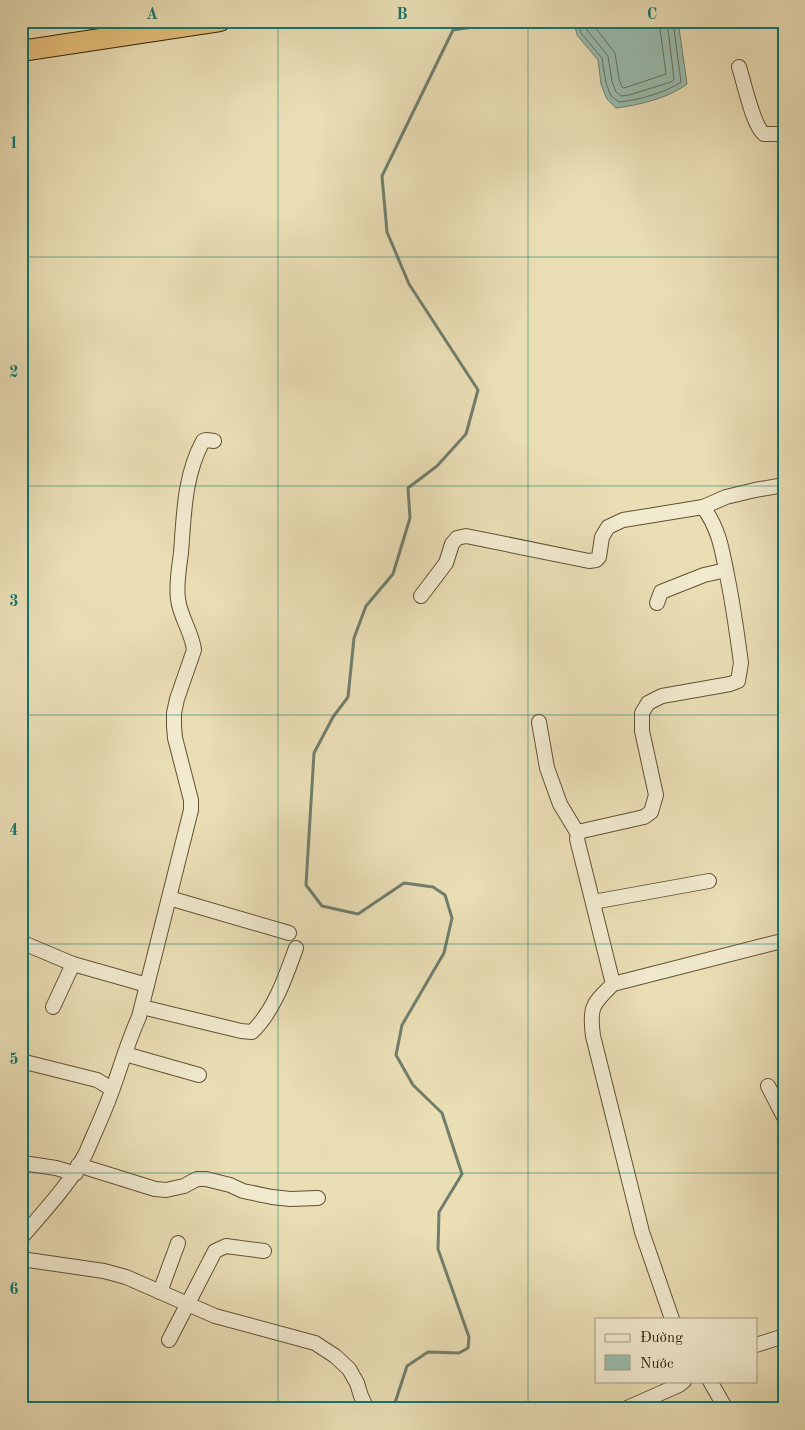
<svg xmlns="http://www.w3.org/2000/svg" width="805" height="1430" font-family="'Old Standard TT',serif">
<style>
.water{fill:#98bcaf;stroke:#717e6c}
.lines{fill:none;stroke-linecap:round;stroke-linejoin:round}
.shore{stroke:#676f5c;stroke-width:1}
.stream{stroke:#717e6c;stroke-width:3}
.minor-casing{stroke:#635133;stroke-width:16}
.highway-casing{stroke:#362208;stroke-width:22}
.minor{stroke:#f1eacf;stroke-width:14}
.highway{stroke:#e5bf7a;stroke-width:20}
.grid{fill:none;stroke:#0f766e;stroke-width:1;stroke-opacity:0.55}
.neatline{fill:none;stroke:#0f766e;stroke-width:2}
.grid-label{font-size:16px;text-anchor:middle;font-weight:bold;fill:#0f766e}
</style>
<rect width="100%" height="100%" fill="#eadeb5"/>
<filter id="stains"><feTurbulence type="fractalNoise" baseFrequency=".004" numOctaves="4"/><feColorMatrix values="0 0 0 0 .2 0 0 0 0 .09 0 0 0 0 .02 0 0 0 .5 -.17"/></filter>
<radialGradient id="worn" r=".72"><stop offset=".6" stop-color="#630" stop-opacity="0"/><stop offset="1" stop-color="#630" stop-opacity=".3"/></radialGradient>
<path class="water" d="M574,21H678L687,84C669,98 639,105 616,108L607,99L601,84L598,60L577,35Z"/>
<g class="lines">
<g class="shore">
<path d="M579,21L581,33L602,58L606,83L611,96L619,102C635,101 668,92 681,82L673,21"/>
<polyline points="585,21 587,30 608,56 612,81 616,92 621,96 629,95 671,82 674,79 667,21"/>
<polyline points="593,21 594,26 615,53 619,79 622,87 624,88 666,74 659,21"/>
</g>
<polyline class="stream" points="393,1409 407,1366 428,1352 459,1353 468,1348 469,1337 438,1249 439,1212 462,1174 442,1113 413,1085 396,1055 402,1025 444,953 452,918 445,895 433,887 404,883 358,914 322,906 306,885 314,753 333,717 348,697 354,638 366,606 393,574 410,518 408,488 437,466 466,434 478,390 409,284 387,232 382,176 453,30 514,21"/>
<defs>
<g id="minor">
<path d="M739,67C744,82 753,126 764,134H784"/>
<polyline points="421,596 446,563 452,544 457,538 466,536 589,561 596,560 599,557 602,537 608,527 623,520 703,507 726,497 755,490 784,485"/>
<polyline points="657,603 661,592 704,575 726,570"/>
<polyline points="539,722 547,768 560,804 578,834"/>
<polyline points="169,898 289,933"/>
<polyline points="593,902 709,881"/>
<polyline points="21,942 73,964 147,985"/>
<path d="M613,984L577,839L578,834L582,831L644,817L651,812L656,795L642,731V713L648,703L662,696L730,684L738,681L741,663C737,633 733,604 727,575C722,549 719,529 703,507"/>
<polyline points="53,1007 73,964"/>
<path d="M142,1007L241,1031L252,1032C274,1011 286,976 296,948"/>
<polyline points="125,1054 199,1075"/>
<polyline points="21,1061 97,1080 112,1089"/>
<polyline points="768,1086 784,1117"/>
<polyline points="21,1164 23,1163 56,1168 73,1173 76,1173"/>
<polyline points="78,1165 155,1189 166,1190 184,1186 197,1179 206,1179 230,1185 243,1191 272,1197 290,1199 318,1198"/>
<path d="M21,1238C44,1211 70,1184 86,1153C94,1134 103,1115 110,1096C120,1070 127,1043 139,1017L191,810V800L175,738L174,726V713L177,699L194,650C192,632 180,617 178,599C176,584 179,568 181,553C184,515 184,476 203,441L206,440L214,441"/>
<polyline points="21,1259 104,1271 126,1277 215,1316 315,1343 335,1356 349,1369 357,1383 361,1396 367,1409"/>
<polyline points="160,1292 178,1243"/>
<path d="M672,1319L642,1232L593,1036C589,1006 593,1004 613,984L778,942"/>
<polyline points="169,1340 215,1251 226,1246 264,1251"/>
<polyline points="756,1345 784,1336"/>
<polyline points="710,1381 726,1409"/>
<polyline points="625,1409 679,1385 684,1381"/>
</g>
<polyline id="highway" points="21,51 220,21"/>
</defs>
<use href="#minor" class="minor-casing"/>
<use href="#highway" class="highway-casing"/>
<use href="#minor" class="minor"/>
<use href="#highway" class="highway"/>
</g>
<path class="grid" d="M278,21V1409M528,21V1409M21,257H784M21,486H784M21,715H784M21,944H784M21,1173H784"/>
<rect width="805" height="1430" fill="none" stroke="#eadeb5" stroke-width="55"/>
<rect x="595" y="1318" width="162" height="65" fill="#f1eacf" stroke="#a69a7f"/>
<rect x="605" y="1334" width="25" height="8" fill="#f1eacf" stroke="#a69a7f"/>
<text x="640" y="1342" font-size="15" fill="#362208">Đường</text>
<rect x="605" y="1355" width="25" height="15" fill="#98bcaf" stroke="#a69a7f"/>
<text x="640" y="1368" font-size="15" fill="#362208">Nước</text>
<rect x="28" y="28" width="750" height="1374" class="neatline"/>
<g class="grid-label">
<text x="152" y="19">A</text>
<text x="402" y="19">B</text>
<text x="652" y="19">C</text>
<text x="14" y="148">1</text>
<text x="14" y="377">2</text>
<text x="14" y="606">3</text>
<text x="14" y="835">4</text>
<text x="14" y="1064">5</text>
<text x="14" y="1294">6</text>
</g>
<rect width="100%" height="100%" filter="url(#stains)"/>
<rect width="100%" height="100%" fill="url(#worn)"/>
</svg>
